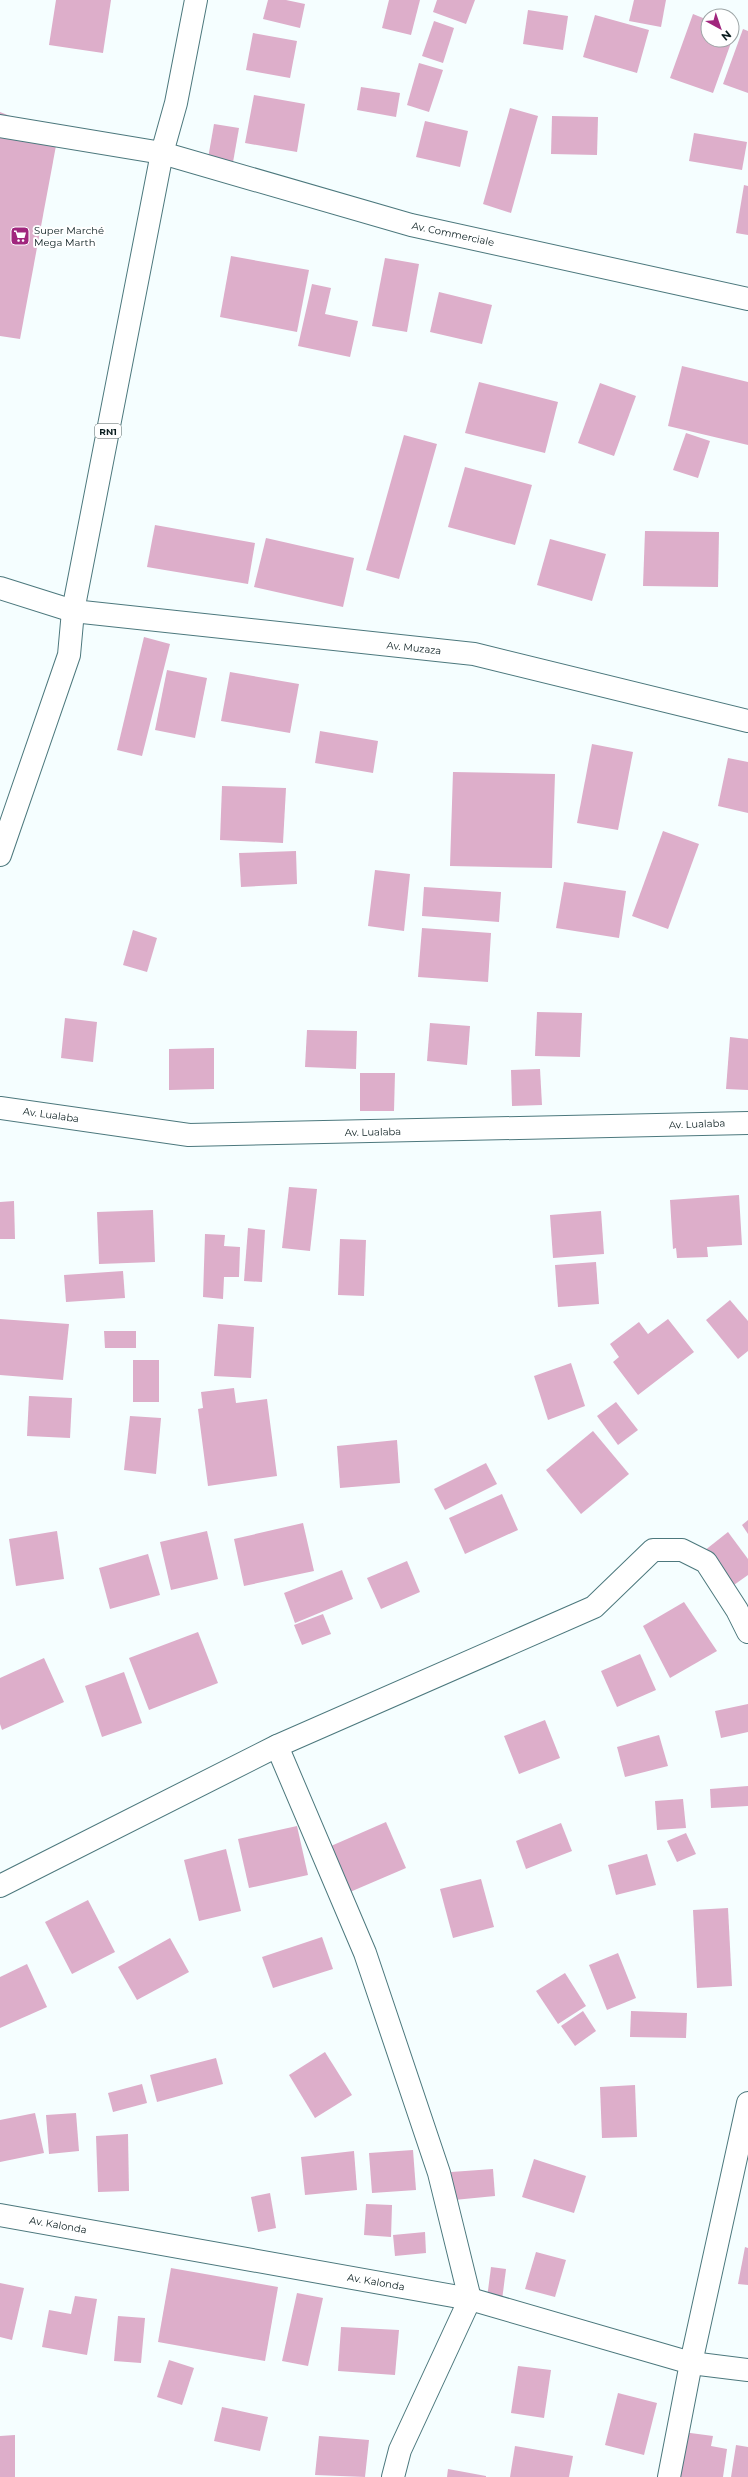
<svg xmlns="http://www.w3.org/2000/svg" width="748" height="2477" font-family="Montserrat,sans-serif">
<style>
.building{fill:#ddaeca}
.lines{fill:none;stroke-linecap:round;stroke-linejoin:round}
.pedestrian-casing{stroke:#4c787d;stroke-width:24}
.minor-casing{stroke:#4c787d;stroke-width:24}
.trunk-casing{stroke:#4c787d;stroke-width:24}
.pedestrian{stroke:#fff;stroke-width:22}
.minor{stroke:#fff;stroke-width:22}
.trunk{stroke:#fff;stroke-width:22}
.labels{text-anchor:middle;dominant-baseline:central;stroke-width:4;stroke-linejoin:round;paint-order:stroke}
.shield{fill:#fff;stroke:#546263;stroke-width:1}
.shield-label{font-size:9px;font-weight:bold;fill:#0b1e20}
.poi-label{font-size:10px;fill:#0b1e20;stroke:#fff;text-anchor:start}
.street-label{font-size:10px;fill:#0b1e20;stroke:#fff}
</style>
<rect width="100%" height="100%" fill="#f5feff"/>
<g class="building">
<polygon points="56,0 111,0 103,53 49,45"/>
<polygon points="268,0 286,0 305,4 300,28 263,19"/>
<polygon points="389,0 420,0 411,35 382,28"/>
<polygon points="437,0 475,0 466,24 433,12"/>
<polygon points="634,0 666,0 661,27 629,21"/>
<polygon points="528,10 568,16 563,50 523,44"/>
<polygon points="693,14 708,20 708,40 732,40 713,93 670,78"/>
<polygon points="595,15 649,30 637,73 583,57"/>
<polygon points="434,21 454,28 443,63 422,56"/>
<polygon points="743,29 748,31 748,93 723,84"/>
<polygon points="253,33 297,41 290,78 246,70"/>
<polygon points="419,63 443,70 429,112 407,105"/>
<polygon points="361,87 400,93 396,117 357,110"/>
<polygon points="254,95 305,104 297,152 245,143"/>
<polygon points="510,108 538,116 511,213 483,204"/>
<polygon points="0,112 58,135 20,339 0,336"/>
<polygon points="552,116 598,117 597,155 551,154"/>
<polygon points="425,121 468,131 460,167 416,157"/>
<polygon points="214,124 239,128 232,168 207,164"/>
<polygon points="694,133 747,142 742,170 689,161"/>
<polygon points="744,185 748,186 748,235 736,233"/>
<polygon points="231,256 309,270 297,332 220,317"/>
<polygon points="385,258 419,264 407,332 372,326"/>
<polygon points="312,284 331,288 325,314 358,321 350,357 298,346"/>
<polygon points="439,292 492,305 482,344 430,332"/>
<polygon points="682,366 748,382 748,445 668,426"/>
<polygon points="479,382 558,402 545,453 465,433"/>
<polygon points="600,383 636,396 614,456 578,443"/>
<polygon points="686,433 710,441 698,478 673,470"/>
<polygon points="404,435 437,444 399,579 366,570"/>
<polygon points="465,467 532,485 515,545 448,527"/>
<polygon points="155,525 255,543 248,584 147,567"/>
<polygon points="645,531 719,532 718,587 643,586"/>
<polygon points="266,538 354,558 343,607 254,587"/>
<polygon points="550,539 606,554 592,601 537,585"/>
<polygon points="144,637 170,644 142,756 117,750"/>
<polygon points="167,670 207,678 195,738 155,730"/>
<polygon points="230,672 299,684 290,733 221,721"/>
<polygon points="320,731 378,741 373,773 315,763"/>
<polygon points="592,744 633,752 618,830 577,823"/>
<polygon points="728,758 748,762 748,813 718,806"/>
<polygon points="453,772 555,774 552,868 450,866"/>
<polygon points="222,786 286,788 283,843 220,840"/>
<polygon points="663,831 699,844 668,929 632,916"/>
<polygon points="296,851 297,884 241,887 239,853"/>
<polygon points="375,870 410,874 404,931 368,926"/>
<polygon points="564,882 626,891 619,938 556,928"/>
<polygon points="424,887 501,892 499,922 422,916"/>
<polygon points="422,928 491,933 488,982 418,977"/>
<polygon points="133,930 157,938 147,972 123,965"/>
<polygon points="537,1012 582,1013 580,1057 535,1056"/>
<polygon points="65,1018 97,1022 93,1062 61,1058"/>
<polygon points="430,1023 470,1026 467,1065 427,1061"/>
<polygon points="307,1030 357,1031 356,1069 305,1067"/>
<polygon points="730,1037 748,1039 748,1090 726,1089"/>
<polygon points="214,1048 214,1089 169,1090 169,1049"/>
<polygon points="540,1069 542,1105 512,1106 511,1070"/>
<polygon points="360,1073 395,1073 394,1111 360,1111"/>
<polygon points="289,1187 317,1189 310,1251 282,1248"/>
<polygon points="739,1195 742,1245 707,1247 708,1257 677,1258 676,1248 673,1249 670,1200"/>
<polygon points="14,1201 15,1239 0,1239 0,1202"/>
<polygon points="153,1210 155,1262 99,1264 97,1212"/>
<polygon points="601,1211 604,1254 553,1258 550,1215"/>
<polygon points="248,1228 265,1230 262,1282 244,1281"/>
<polygon points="205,1234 225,1235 224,1246 240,1247 239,1277 224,1277 223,1299 203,1297"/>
<polygon points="340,1239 366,1240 364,1296 338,1295"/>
<polygon points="596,1262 599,1304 558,1307 555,1265"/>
<polygon points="123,1271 125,1298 66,1302 64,1275"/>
<polygon points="730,1300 748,1321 748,1351 738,1359 706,1320"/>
<polygon points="0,1319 69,1324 63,1380 0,1375"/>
<polygon points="668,1319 694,1352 638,1395 613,1362 619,1357 610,1344 639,1322 648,1334"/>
<polygon points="218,1324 254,1327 251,1378 214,1376"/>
<polygon points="104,1331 136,1331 136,1348 105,1348"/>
<rect x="133" y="1360" width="26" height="42"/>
<polygon points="571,1363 585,1406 548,1420 534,1376"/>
<polygon points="234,1388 236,1403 267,1399 277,1476 208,1486 198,1409 203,1408 201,1392"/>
<polygon points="29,1396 72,1398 70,1438 27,1436"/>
<polygon points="616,1402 638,1430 618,1445 597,1416"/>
<polygon points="130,1416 161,1418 156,1474 124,1470"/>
<polygon points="593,1431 629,1474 581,1514 546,1470"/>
<polygon points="397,1440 400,1483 340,1488 337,1446"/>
<polygon points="486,1463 497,1484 445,1510 434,1489"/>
<polygon points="502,1494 518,1530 465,1554 449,1518"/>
<polygon points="748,1520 748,1534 742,1525"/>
<polygon points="303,1523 314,1571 244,1586 234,1539"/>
<polygon points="57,1531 64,1579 16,1586 9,1539"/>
<polygon points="207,1531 218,1579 171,1590 160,1542"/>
<polygon points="728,1532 748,1559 748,1575 731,1587 704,1551"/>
<polygon points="148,1554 160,1595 110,1609 99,1568"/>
<polygon points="407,1561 420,1592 381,1609 367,1578"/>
<polygon points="342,1570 353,1599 295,1623 284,1593"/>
<polygon points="684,1602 717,1651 670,1678 643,1626"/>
<polygon points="323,1614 331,1634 302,1645 294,1625"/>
<polygon points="198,1632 218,1683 149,1710 129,1658"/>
<polygon points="640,1654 656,1690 617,1707 601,1671"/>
<polygon points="44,1658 64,1702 2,1730 0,1724 0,1678"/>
<polygon points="124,1672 142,1723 102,1737 85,1686"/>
<polygon points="748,1704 748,1732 721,1738 715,1711"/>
<polygon points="545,1720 560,1758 519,1774 504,1736"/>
<polygon points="659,1735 668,1766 625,1777 617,1747"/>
<polygon points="748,1786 748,1806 711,1808 710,1789"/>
<polygon points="683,1799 686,1828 657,1830 655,1801"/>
<polygon points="386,1822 406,1868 350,1892 331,1846"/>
<polygon points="561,1823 572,1851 526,1869 516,1841"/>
<polygon points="297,1826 308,1875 249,1888 238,1839"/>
<polygon points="686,1833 696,1854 677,1862 667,1841"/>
<polygon points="226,1849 241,1911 199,1921 184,1860"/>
<polygon points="647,1854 656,1885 616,1895 608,1865"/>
<polygon points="481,1879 494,1927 453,1938 440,1889"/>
<polygon points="88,1900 115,1952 72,1974 45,1922"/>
<polygon points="728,1908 732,1986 697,1988 693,1910"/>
<polygon points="322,1937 333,1969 273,1988 262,1957"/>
<polygon points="170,1938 189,1972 137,2000 118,1967"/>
<polygon points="618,1953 636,1998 607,2010 589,1965"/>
<polygon points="27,1964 47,2007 0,2028 0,1977"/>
<polygon points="565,1973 586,2006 558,2024 536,1991"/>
<polygon points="583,2011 596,2031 575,2046 561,2026"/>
<polygon points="631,2011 687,2013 686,2038 630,2037"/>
<polygon points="325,2052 352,2095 315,2118 289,2075"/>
<polygon points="216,2058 223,2084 157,2102 150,2075"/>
<polygon points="142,2084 147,2103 113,2112 108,2093"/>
<polygon points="635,2085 637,2137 602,2138 600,2087"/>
<polygon points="35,2113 44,2153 0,2162 0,2120"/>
<polygon points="76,2113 79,2151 49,2154 46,2115"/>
<polygon points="128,2134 129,2191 98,2192 96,2136"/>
<polygon points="413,2150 416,2190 372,2193 369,2153"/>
<polygon points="354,2151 357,2190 305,2195 301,2157"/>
<polygon points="534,2159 586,2176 574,2213 522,2197"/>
<polygon points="493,2169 495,2196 454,2200 451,2172"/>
<polygon points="270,2193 276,2228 258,2232 251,2197"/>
<polygon points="366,2204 392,2205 391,2237 364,2235"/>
<polygon points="425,2232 426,2253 395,2256 393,2235"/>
<polygon points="745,2247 748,2248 748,2285 738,2284"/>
<polygon points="536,2252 566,2260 555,2297 525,2289"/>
<polygon points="491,2267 506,2269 502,2300 487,2298"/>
<polygon points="171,2268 278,2287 265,2361 158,2342"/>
<polygon points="0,2283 24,2288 12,2340 0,2337"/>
<polygon points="297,2293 323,2298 308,2366 282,2361"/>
<polygon points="75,2296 97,2299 87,2355 42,2347 49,2310 71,2314"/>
<polygon points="118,2316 145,2318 141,2363 114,2361"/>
<polygon points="341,2327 399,2330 395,2375 338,2371"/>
<polygon points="169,2360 194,2368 182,2405 157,2397"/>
<polygon points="518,2366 551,2370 544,2418 511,2413"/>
<polygon points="618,2393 657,2403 644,2455 605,2445"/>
<polygon points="222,2407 268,2417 260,2451 214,2441"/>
<polygon points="683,2432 713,2436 711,2446 727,2449 723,2477 675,2477"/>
<polygon points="15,2435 15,2477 0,2477 0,2436"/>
<polygon points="319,2436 369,2440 365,2477 315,2475"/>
<polygon points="736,2445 748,2447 748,2477 731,2477"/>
<polygon points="515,2446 573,2456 569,2477 510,2477"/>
<polygon points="448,2469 486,2476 486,2477 447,2477"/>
</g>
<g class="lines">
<defs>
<polyline id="pedestrian" points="393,2477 400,2450 470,2299"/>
<g id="minor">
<polyline points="0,126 162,153 411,225 748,299"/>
<polyline points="0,588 73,611 474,654 748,721"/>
<polyline points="0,1108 189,1135 748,1123"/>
<polyline points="277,1746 365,1953 439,2173 470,2299"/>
<polyline points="0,1886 277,1746 594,1607 653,1550 682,1550 706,1562 737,1610 748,1632"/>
<polyline points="0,2215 470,2299 691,2363 748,2370"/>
<polyline points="669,2477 691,2363 748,2103"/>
</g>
<polyline id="trunk" points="0,855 69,655 73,611 162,153 176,103 196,0"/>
</defs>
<use href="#pedestrian" class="pedestrian-casing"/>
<use href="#minor" class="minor-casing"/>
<use href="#trunk" class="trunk-casing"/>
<use href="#pedestrian" class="pedestrian"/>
<use href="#minor" class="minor"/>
<use href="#trunk" class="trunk"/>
</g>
<defs>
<symbol id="supermarket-square" viewBox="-11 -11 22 22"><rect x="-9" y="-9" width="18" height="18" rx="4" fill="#a0267d" stroke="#fff"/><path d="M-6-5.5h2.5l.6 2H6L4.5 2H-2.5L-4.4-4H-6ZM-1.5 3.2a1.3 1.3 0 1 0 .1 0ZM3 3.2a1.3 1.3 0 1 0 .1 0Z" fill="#fff"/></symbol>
</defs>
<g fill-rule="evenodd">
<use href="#supermarket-square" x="9" y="225" width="22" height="22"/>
</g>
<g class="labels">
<rect class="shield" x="95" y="424" width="26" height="14" rx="3"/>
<g class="shield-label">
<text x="108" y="431">RN1</text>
</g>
<g class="poi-label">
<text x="34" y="230">Super Marché<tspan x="34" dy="12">Mega Marth</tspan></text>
</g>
<g class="street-label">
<text transform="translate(453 234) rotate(12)">Av. Commerciale</text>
<text transform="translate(414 648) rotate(6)">Av. Muzaza</text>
<text transform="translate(51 1115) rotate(8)">Av. Lualaba</text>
<text transform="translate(697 1124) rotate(-2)">Av. Lualaba</text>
<text transform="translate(373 1132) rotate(-1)">Av. Lualaba</text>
<text transform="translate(58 2225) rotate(10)">Av. Kalonda</text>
<text transform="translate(376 2282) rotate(10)">Av. Kalonda</text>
</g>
</g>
<g transform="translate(720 28) rotate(140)"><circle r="19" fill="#ffffff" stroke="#9da5a6"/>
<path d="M0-3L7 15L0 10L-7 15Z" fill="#a0267d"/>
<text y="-6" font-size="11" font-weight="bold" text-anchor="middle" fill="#0b1e20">N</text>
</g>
</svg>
